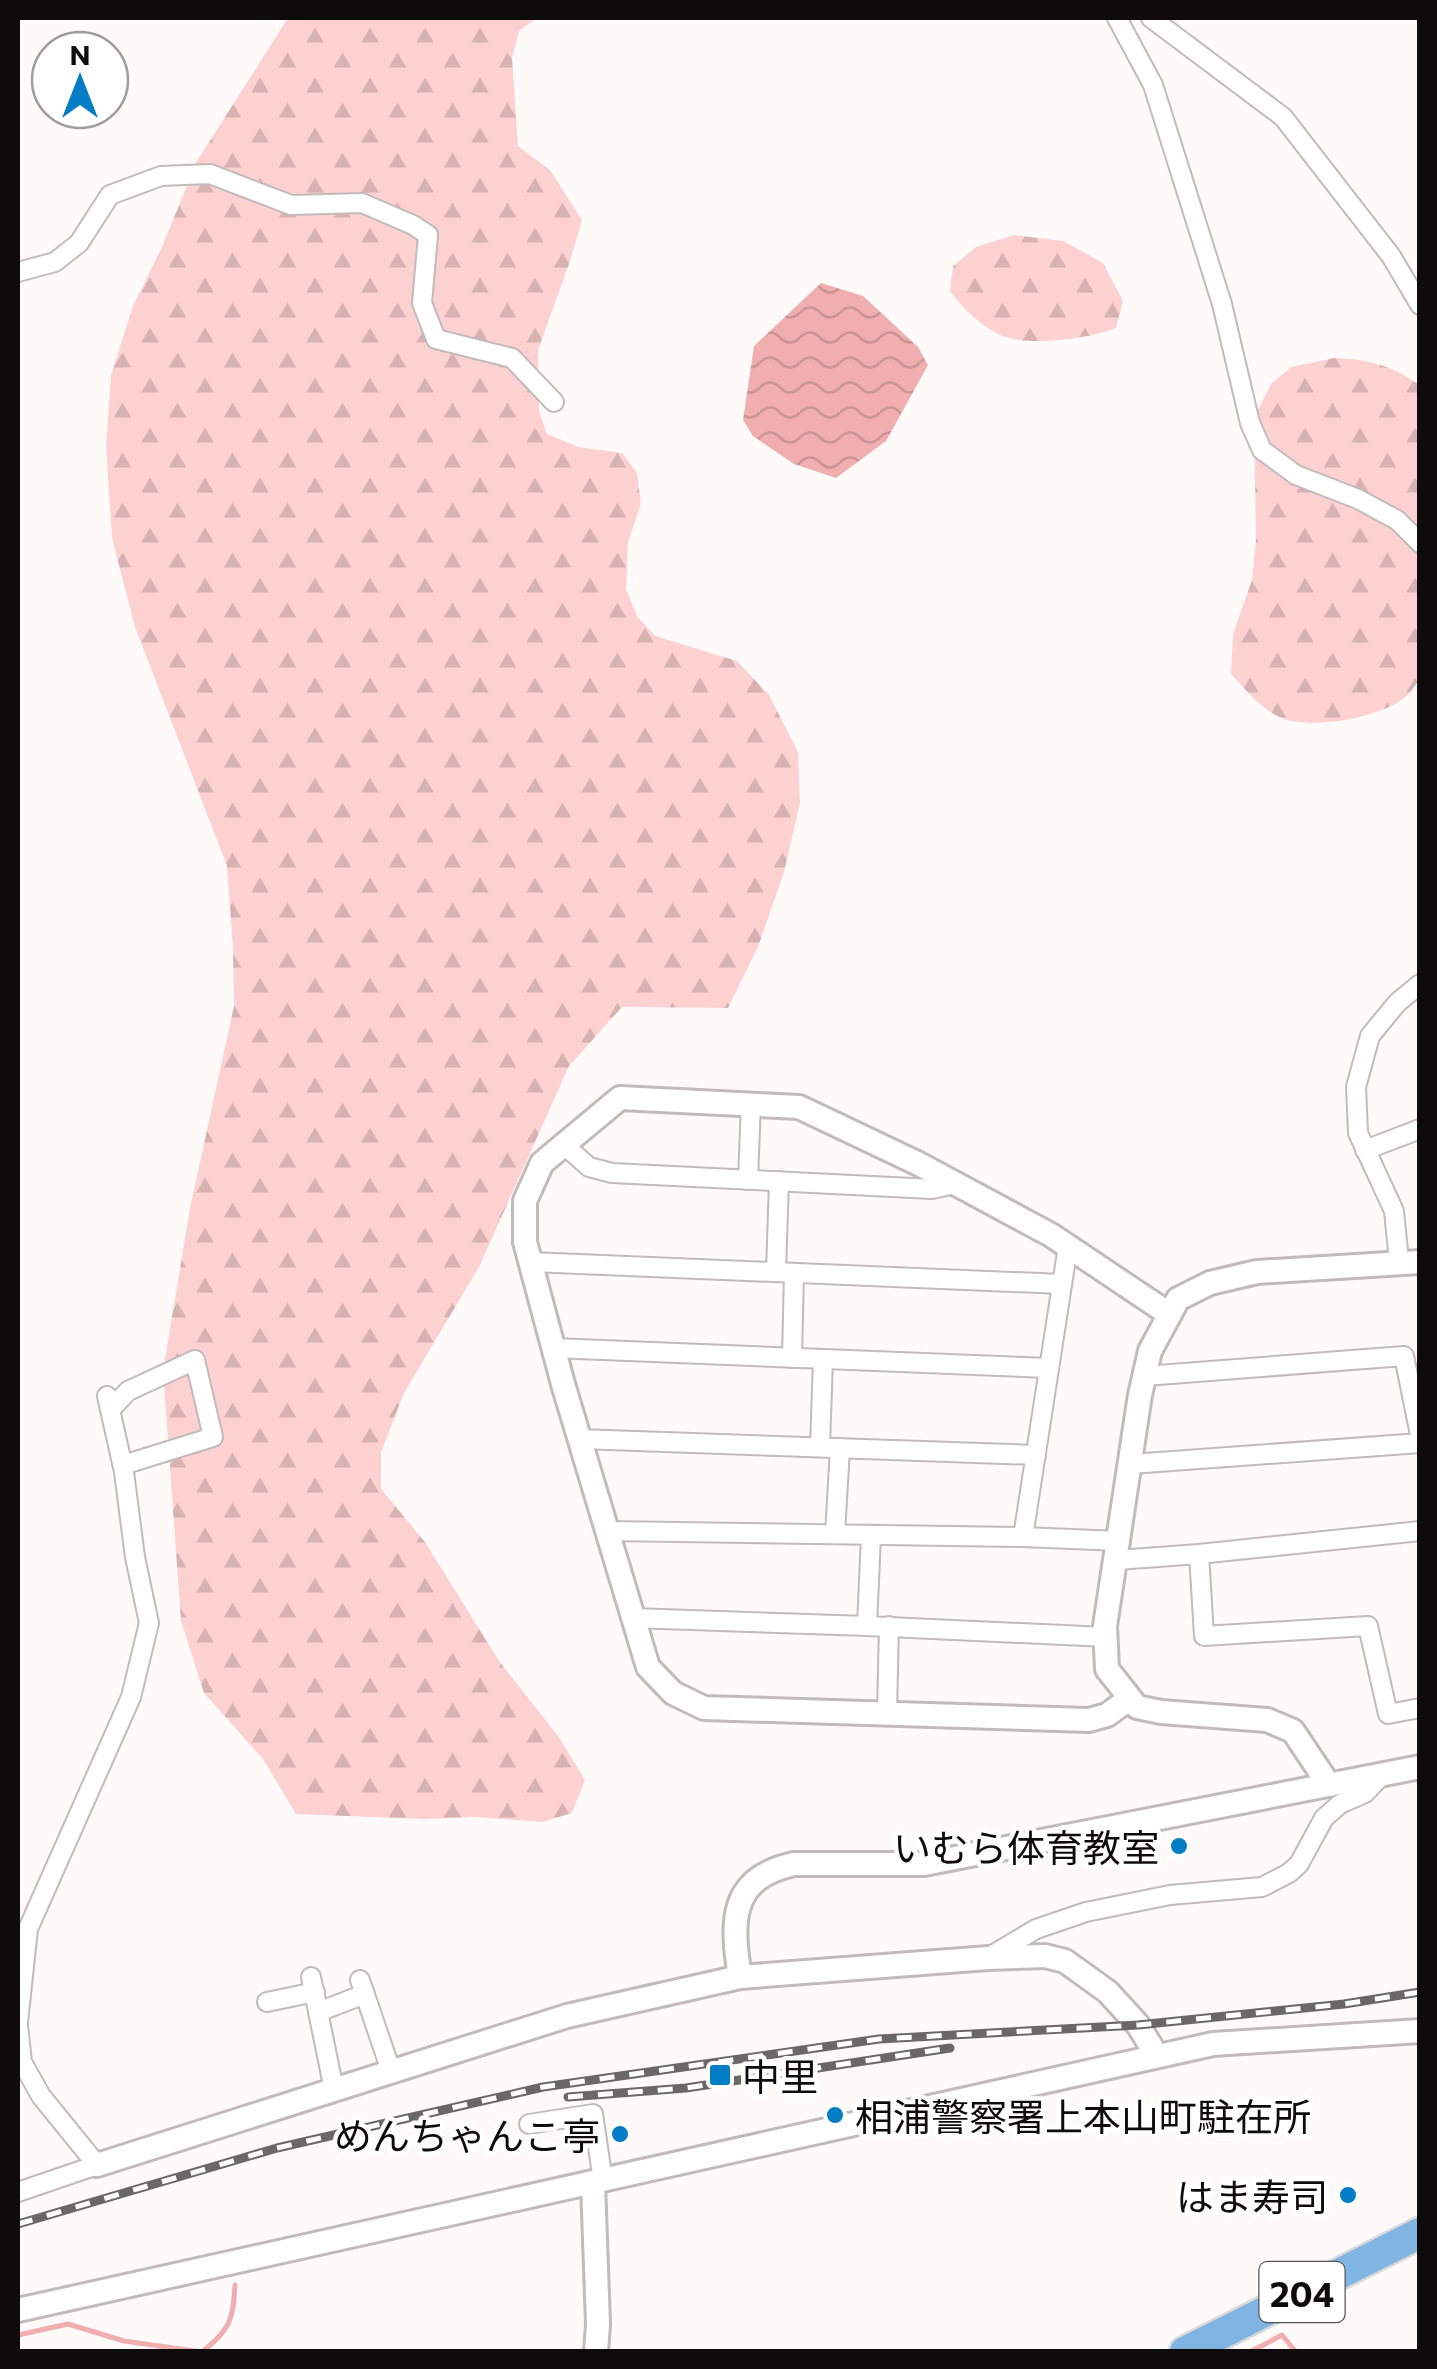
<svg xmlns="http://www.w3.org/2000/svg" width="1437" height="2369" font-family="Commissioner,'Noto Sans JP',sans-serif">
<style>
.forest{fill:url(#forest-firs)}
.water{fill:url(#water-waves)}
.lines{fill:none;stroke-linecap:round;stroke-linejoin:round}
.stream{stroke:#f0aeb0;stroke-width:5}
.minor-casing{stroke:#c1bbbb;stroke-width:22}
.tertiary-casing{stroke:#c1bbbb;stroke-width:28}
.trunk-casing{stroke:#d8d8d8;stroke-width:35}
.minor{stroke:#fff;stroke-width:18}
.tertiary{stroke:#fff;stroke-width:22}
.trunk{stroke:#80b4e2;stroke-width:30}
.rail-casing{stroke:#6a6767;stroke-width:9}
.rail{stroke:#fff;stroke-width:5;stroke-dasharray:15;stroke-linecap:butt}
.poi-dot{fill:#037dc6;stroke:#fff;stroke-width:4}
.labels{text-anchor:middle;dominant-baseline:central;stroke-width:9;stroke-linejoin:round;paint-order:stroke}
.shield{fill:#fff;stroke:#565454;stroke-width:2.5}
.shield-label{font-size:35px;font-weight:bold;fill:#0d0b0b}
.poi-label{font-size:38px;fill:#0d0b0b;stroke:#fff;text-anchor:end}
</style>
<defs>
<pattern id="forest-firs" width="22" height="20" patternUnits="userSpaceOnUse" patternTransform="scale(2.5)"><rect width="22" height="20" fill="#fdd1d2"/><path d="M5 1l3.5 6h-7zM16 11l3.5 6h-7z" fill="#d8b2b3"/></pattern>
<pattern id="water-waves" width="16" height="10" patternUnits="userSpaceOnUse" patternTransform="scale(2.5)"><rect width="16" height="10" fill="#f0aeb0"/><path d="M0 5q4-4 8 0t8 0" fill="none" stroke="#cd9496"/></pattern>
</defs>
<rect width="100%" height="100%" fill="#fefafa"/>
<g class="forest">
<polygon points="288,18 537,18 519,31 512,58 518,146 550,170 582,220 569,264 538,350 539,411 547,434 578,447 622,453 637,473 641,504 628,542 626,589 637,616 655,636 737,661 769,695 798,752 800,803 784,872 758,947 728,1008 622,1007 569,1066 479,1267 404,1393 381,1452 381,1489 425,1542 499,1661 558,1736 585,1780 572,1813 542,1822 476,1817 424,1819 296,1814 263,1759 204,1693 181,1621 163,1371 190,1208 234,1006 233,948 227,866 135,627 112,538 106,447 111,375 133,306 162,247 197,161"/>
<path d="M1014,235L1063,241L1103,263L1123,301L1116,328C1087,339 1036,346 1005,337C985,330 962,308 950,291L953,266L976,247Z"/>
<path d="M1334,358C1366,359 1393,365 1419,385V680C1415,686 1410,693 1404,698C1379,718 1314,729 1284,719C1261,710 1247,691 1231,674L1233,634L1252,580L1256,540L1254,418L1271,384L1291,367Z"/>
</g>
<polygon class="water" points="821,283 863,296 918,347 928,365 886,441 836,478 794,464 753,436 743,420 754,346"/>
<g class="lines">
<g class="stream">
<polyline points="18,2335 68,2324 124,2341 202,2352"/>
<path d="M202,2352C231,2329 233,2319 235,2285"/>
<polyline points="1250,2352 1282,2335 1296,2352"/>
</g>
<defs>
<g id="minor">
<polyline points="1117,18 1153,85 1222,304 1250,423 1262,450 1296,475 1358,499 1397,520 1420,543"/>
<polyline points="1151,18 1283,117 1391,256 1420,305"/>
<polyline points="18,272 55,262 79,243 110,195 161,176 210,174 291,205 362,203 413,225 428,235 422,303 436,339 512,358 554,402"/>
<polyline points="564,1145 589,1167 612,1173 932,1189 955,1184"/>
<polyline points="1365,1150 1420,1129"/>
<polyline points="748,1180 751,1103"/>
<polyline points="1399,1261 1394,1211 1358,1133 1356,1087 1370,1036 1397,1003 1420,984"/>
<polyline points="531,1262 1062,1284"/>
<polyline points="776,1272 779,1181"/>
<polyline points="553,1348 1049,1368"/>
<polyline points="792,1358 794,1273"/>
<polyline points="1145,1376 1404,1356 1420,1435"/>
<polyline points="110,1410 128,1391 195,1360 213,1437 123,1465"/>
<polyline points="579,1439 1036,1455"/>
<polyline points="820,1447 823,1359"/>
<polyline points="1131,1464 1420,1443"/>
<polyline points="607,1531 1023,1537 1068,1246"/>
<polyline points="1420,1531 1199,1554 1204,1636 1368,1626 1388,1714 1420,1708"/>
<polyline points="835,1534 840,1448"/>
<polyline points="871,1535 867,1626 1106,1637"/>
<polyline points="1023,1537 1120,1541"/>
<polyline points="1117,1560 1199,1554"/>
<polyline points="632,1618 867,1626"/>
<polyline points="887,1713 889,1626"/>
<polyline points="989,1957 1036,1929 1086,1912 1170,1895 1262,1887 1289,1873 1299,1864 1324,1818 1340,1804 1365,1793 1383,1774"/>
<polyline points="311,1977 334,2090"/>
<polyline points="360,1980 391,2071"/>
<polyline points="267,2002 315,1992"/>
<polyline points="318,2012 365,1994"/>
<polyline points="18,2022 28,1929 131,1697 149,1623 135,1557 124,1472 107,1396"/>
<polyline points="18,2026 22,2062 41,2096 97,2165 18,2192"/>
<polyline points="529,2124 593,2114 603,2181"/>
</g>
<g id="tertiary">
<polyline points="1129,1699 1107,1715 1089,1720 704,1708 673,1693 648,1667 563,1384 525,1242 525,1201 542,1163 620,1098 799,1107 919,1164 1051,1235 1169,1314"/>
<polyline points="1329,1785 1293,1731 1267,1720 1161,1712 1137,1707 1107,1669 1105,1626 1140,1395 1150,1351 1178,1299 1210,1283 1257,1272 1420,1262"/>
<path d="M740,1977C731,1922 729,1878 794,1864H924L1420,1767"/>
<polyline points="97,2165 567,2016 740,1977 988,1958 1045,1956 1065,1961 1108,1992 1138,2025 1157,2056"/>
<polyline points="593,2183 598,2324 596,2352"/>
<polyline points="18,2310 1213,2044 1420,2031"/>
</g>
<polyline id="trunk" points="1185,2352 1420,2233"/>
</defs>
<use href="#minor" class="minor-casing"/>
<use href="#tertiary" class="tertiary-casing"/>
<use href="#trunk" class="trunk-casing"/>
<use href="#minor" class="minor"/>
<use href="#tertiary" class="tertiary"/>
<use href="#trunk" class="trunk"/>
<defs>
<g id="rail">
<polyline points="568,2097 686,2088 950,2048"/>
<polyline points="18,2224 277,2148 543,2087 879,2039 1138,2025 1344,2004 1420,1992"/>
</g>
</defs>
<use href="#rail" class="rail-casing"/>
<use href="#rail" class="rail"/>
</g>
<g class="poi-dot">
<circle cx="1179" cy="1846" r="10"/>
<rect x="708" y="2063" width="24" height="24" rx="5"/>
<circle cx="835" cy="2115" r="10"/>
<circle cx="620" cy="2134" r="10"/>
<circle cx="1348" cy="2195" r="10"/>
</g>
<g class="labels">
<rect class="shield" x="1259.5" y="2262" width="85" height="60" rx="8"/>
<g class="shield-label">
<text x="1302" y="2292">204</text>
</g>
<g class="poi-label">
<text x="1159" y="1846">いむら体育教室</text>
<text x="742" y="2075" text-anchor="start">中里</text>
<text x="855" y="2115" text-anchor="start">相浦警察署上本山町駐在所</text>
<text x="600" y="2134">めんちゃんこ亭</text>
<text x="1328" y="2195">はま寿司</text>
</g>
</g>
<rect width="1437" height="2369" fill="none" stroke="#0d0b0b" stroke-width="40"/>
<g transform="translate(80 80)"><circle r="48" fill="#ffffff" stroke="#9e9d9d" stroke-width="2.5"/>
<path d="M0-8L18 38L0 25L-18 38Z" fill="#037dc6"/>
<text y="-15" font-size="28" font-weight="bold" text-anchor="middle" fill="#0d0b0b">N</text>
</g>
</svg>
